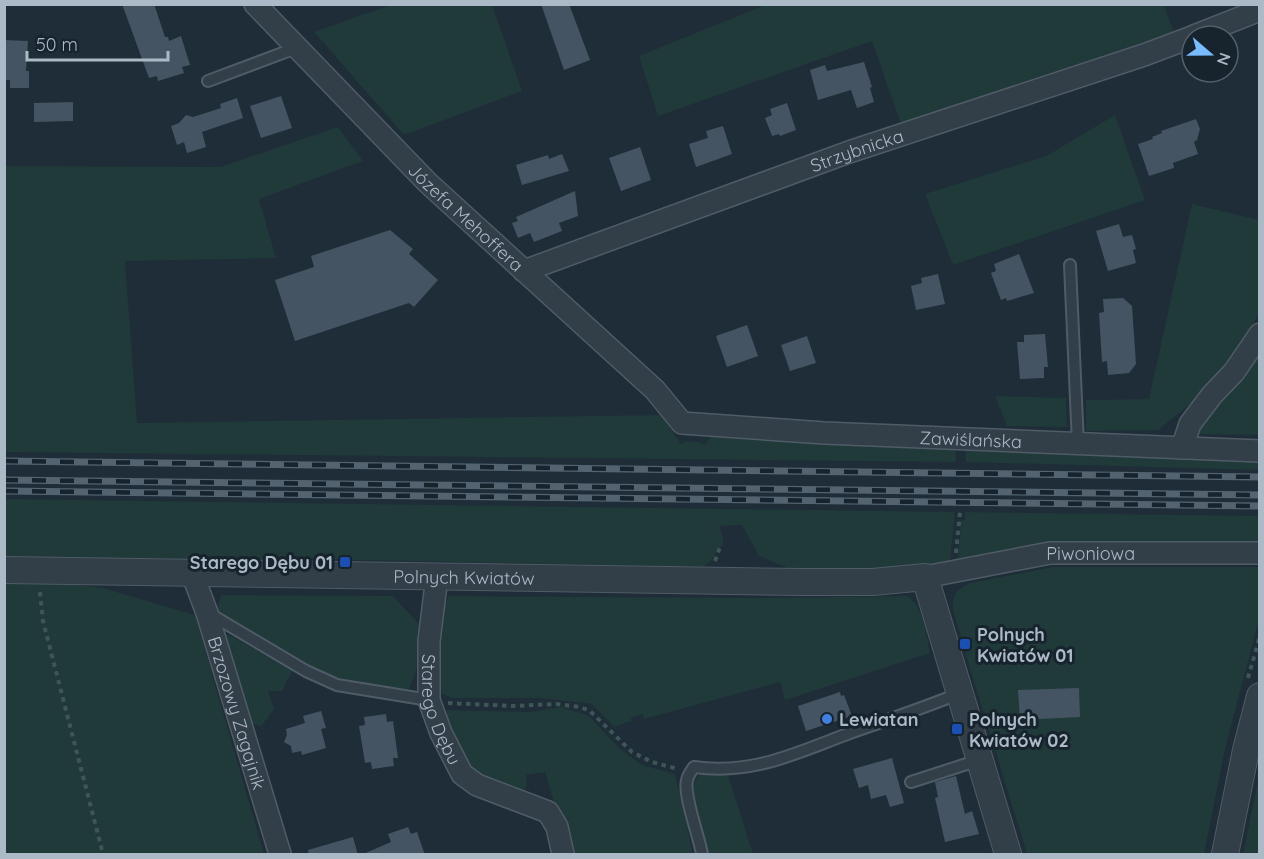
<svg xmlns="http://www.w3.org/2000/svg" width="1264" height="859" font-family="Quicksand,sans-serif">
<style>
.green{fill:#203939}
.building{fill:#445462}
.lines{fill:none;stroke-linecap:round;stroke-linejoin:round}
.service-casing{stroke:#4f5c67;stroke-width:14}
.minor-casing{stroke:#4f5c67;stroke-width:24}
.tertiary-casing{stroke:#4f5c67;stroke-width:28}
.path{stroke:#3e5655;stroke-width:4;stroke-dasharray:4.5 4.5;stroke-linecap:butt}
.service{stroke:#323e48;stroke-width:10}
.minor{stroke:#323e48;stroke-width:21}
.tertiary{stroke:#323e48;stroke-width:26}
.rail-casing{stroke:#536370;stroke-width:7}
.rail{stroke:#17232d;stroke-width:4.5;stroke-dasharray:14;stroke-linecap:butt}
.transit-dot{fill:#1a4fb4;stroke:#17232d;stroke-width:2}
.shop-dot{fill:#3f7fe0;stroke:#17232d;stroke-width:2}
.labels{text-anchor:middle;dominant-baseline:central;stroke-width:6;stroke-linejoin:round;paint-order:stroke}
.street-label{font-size:18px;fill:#acb9c6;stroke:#17232d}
.poi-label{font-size:18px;font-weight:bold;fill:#acb9c6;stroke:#17232d;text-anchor:start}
</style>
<rect width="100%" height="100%" fill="#1e2d38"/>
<g class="green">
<polygon points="393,4 492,5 522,91 404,135 314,32"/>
<polygon points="768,4 1164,5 1174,32 902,127 872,41 658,116 639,56"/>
<polygon points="1115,115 1145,200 953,265 925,194 1046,156"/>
<path d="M338,127L363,161L259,199L276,258L125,261L137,423L661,415L681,444L684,443V441C691,443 698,440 705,445L709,438L716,434L955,443L956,462L5,452V166L220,167Z"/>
<polygon points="1192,204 1259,220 1259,313 1237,354 1200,396 1158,430 1086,431 1086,400 1149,399"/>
<polygon points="1259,347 1259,435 1195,434"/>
<polygon points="995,396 1066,398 1067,427 1007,426"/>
<polygon points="965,444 1259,459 1259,470 966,462"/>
<path d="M5,499L955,512L950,562L915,568L866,571L793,570L759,556L742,525L719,526L723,538V545L717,549C714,559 710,564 700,567L309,559L301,561V565L5,562Z"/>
<polygon points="965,512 1259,516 1259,545 958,561 961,521 965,520"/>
<path d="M1053,567H1259V619L1225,749L1204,854H1027L965,652L970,650L966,636L961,637C955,614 942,593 971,583Z"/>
<polygon points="4,578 24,578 103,588 195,615 264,854 5,854"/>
<polygon points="221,595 393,596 422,627 416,672 408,691 328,676 217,611"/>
<path d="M449,596L759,598L907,596C925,608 926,634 930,653L785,700L780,682L644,719L643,714L631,718V721L614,727L592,704L540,698H452L439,692C438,663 433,620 449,596Z"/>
<polygon points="225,633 293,670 282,691 268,691 274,709 261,727 251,723"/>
<polygon points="561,707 589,716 619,748 642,765 675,774 693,854 569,854 545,772 526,775 527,785 522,793 468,770 441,710 529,712"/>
<path d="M707,772L728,775L753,854H707L691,789C694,779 697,775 707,772Z"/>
<polygon points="1259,776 1259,854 1243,854"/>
</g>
<g class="building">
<polygon points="122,4 154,4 165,37 168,37 169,41 181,36 190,65 182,67 184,73 158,81 157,76 149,78"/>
<polygon points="541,4 569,4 590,60 564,70"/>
<polygon points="4,40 28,41 26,71 29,71 29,88 10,88 10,80 4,80"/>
<polygon points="864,62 872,87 870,88 874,102 857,108 851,90 818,100 810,70 825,65 827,71"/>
<polygon points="281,96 292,128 261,138 250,106"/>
<polygon points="237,98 243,118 202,132 206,147 187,153 184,142 177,145 171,126 179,123 186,115 193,117 221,108 220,104"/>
<polygon points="73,102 73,121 34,122 34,103"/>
<polygon points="787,103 796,130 780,136 779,134 772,136 765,118 772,115 770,109"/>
<polygon points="1196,119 1200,129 1197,140 1194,142 1198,154 1173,163 1174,168 1149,176 1138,144 1153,139 1152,137 1162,133 1161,131"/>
<polygon points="723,126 732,154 696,167 689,144 708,138 706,131"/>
<polygon points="640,147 651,180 621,191 609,158"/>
<polygon points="562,154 569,171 522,185 516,165 548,155 549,159"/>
<polygon points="575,191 578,216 559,223 562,231 534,242 530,233 518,238 512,223 518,221 516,217"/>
<polygon points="1119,224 1123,237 1132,235 1136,249 1133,250 1136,263 1108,271 1096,231"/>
<polygon points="390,230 413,249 409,254 438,280 414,307 409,303 295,341 275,280 314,267 311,256"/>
<polygon points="1019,254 1034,293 1007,301 1006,298 1001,300 991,273 996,271 994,264"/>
<polygon points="938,274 945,304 916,310 911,286 922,283 921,278"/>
<polygon points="1123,298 1132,306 1136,364 1129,373 1108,375 1107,361 1102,362 1099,313 1104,312 1103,299"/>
<polygon points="747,325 758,356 727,367 716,336"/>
<polygon points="1045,334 1048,367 1044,367 1044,378 1020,379 1017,342 1024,342 1024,335"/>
<polygon points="807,336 816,363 790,371 781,345"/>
<polygon points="1079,688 1080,717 1020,720 1018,690"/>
<polygon points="840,692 841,696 844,695 852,716 806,731 798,706"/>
<polygon points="321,711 326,728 321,729 326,748 302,755 301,751 292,753 291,746 284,742 287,735 286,729 305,723 303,716"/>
<polygon points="386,714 387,722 393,721 398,758 393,758 394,766 372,769 371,762 365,763 359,726 365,725 364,717"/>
<polygon points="892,758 904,803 890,807 886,795 871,799 868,785 859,788 853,769"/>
<polygon points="956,776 965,814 972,811 979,834 945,842 935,798 938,797 935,782"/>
<polygon points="408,827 411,834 417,832 425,855 361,855 391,842 388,834"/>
<polygon points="353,837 358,855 309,855 308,850"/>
</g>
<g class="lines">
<defs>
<g id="service">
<polyline points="208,81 296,48"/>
<polyline points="1070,265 1078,444"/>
<polyline points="210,614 306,671 337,685 429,700"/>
<polyline points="911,782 979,760"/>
<path d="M702,854C699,836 683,795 687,780C688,775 691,771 694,767C754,775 796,753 850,733C887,720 924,708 960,693"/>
</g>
<g id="minor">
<path id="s1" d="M255,4L428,183L655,390L682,423L824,433L1260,451"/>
<polyline points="1194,36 1260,10"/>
<path id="s2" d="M524,271L849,152L1144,55L1192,37"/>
<polyline points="1182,448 1190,424 1212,395 1234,372 1260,334"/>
<path id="s3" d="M192,573L207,613L280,854"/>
<path id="s4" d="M437,576L429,641V700L441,733L462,774L477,785L548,812L557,827L563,854"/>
<path id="s5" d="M925,577L1050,553H1260"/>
</g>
<g id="tertiary">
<path id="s6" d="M4,570L803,582H873L925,577L1008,854"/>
<polyline points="1225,854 1246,750 1260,696"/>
</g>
</defs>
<use href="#service" class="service-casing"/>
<use href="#minor" class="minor-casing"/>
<use href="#tertiary" class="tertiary-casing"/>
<g class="path">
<polyline points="956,553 960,512"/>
<polyline points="715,561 720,547"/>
<polyline points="40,592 43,621 103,854"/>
<polyline points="1248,678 1260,636"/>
<polyline points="448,703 512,706 556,704 580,707 590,711 632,752 652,762 678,769"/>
</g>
<use href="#service" class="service"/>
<use href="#minor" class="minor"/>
<use href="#tertiary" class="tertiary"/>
<defs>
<g id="rail">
<polyline points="4,461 1260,477"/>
<polyline points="4,480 1260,495"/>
<polyline points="4,491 1260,506"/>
</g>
</defs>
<use href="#rail" class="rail-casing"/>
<use href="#rail" class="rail"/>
</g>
<g class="transit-dot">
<rect x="339" y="556" width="12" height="12" rx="3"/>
<rect x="959" y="638" width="12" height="12" rx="3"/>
<rect x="951" y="723" width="12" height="12" rx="3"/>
</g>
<circle class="shop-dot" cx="827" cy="719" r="6"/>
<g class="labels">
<g class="street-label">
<text stroke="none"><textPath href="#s2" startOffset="354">Strzybnicka</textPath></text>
<text stroke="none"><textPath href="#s1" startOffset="300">Józefa Mehoffera</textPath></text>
<text stroke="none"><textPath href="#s1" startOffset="888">Zawiślańska</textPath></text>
<text stroke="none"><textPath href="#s5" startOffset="168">Piwoniowa</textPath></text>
<text stroke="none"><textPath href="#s6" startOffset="460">Polnych Kwiatów</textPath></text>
<text stroke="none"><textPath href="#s4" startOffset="136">Starego Dębu</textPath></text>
<text stroke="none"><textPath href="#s3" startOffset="147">Brzozowy Zagajnik</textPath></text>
</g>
<g class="poi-label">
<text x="333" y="562" text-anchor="end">Starego Dębu 01</text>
<text x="977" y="634">Polnych<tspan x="977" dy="21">Kwiatów 01</tspan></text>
<text x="839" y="719">Lewiatan</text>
<text x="969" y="719">Polnych<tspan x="969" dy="21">Kwiatów 02</tspan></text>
</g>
</g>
<rect width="1264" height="859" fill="none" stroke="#acb9c6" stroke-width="12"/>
<g transform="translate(1210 54) rotate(110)"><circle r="28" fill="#17232d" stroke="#535f6a" stroke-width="1.5"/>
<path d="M0-4.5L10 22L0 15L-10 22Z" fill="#77bdff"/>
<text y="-9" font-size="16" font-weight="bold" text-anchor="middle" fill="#acb9c6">N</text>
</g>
<path d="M27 51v9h141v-9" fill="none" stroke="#acb9c6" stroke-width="3"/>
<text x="36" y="51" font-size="18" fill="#acb9c6" stroke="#17232d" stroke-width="4.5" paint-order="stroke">50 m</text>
</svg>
